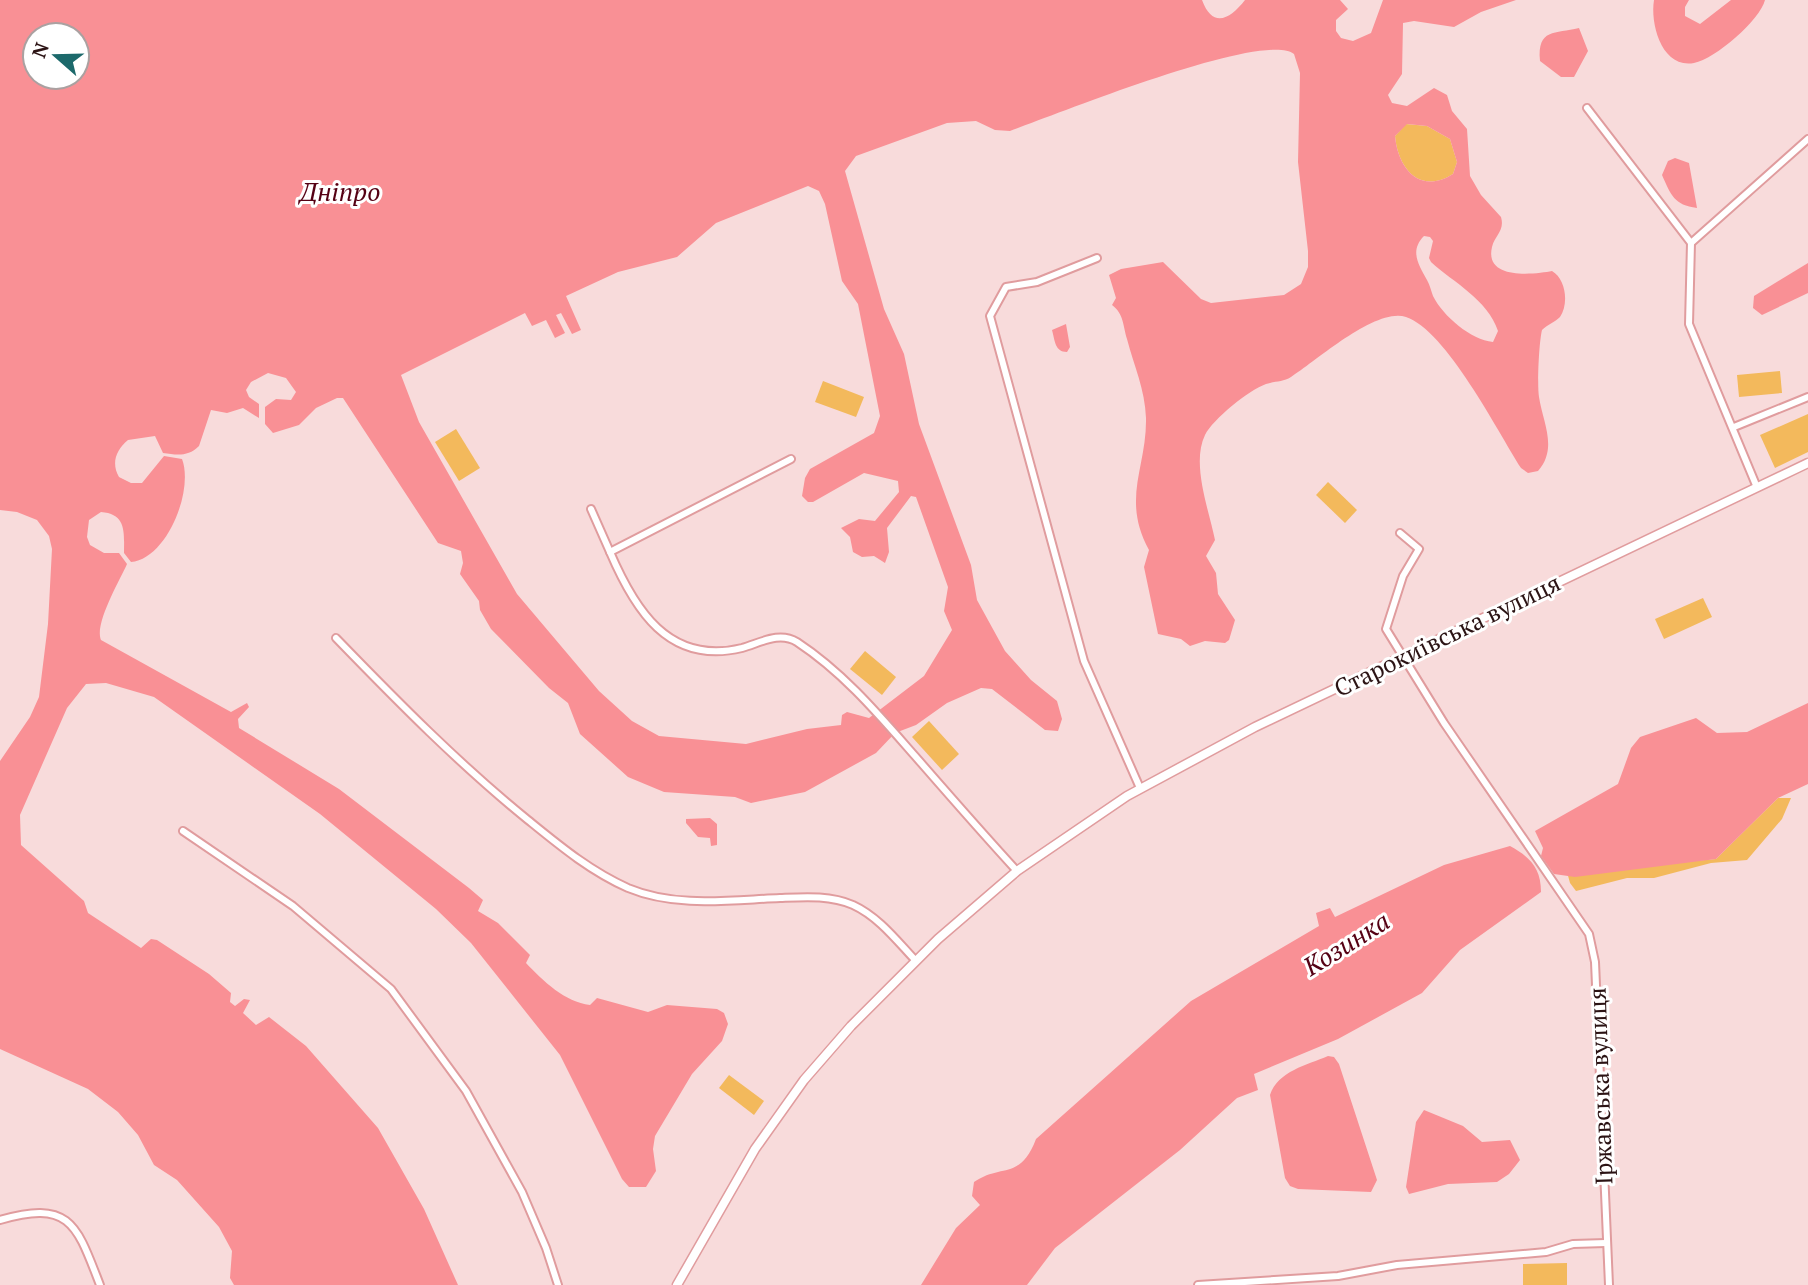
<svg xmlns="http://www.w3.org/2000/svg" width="1808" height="1285" font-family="'PT Serif',serif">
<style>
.green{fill:#f3b95c}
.water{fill:#f99095;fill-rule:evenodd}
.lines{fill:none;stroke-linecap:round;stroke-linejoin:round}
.minor-casing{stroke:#e09c9e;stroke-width:10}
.tertiary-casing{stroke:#e09c9e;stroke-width:11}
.minor{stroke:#fff;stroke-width:6}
.tertiary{stroke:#fff;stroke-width:8}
.labels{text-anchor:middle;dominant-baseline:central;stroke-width:6;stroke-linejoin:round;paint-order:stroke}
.street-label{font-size:24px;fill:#2b1314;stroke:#fff}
.water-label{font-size:26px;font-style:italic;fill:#550114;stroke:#fff}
</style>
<rect width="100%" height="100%" fill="#f8dbdb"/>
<g class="green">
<path d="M1406,124L1427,126L1450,139L1457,162L1453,174C1420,195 1398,169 1395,136Z"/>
<polygon points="1780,371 1782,393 1739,397 1737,375"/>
<polygon points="823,381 864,397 856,417 815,402"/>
<polygon points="1808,414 1808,452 1775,468 1760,435"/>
<polygon points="456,429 480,468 459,481 435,442"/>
<polygon points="1328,482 1357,510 1345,523 1316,495"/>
<polygon points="1703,598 1712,617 1664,639 1655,619"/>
<polygon points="865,651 896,677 882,695 850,669"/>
<polygon points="929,721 959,754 942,770 912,737"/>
<polygon points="1778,798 1791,798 1782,819 1747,860 1711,863 1654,878 1627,878 1576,891 1570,883 1567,872 1716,859"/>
<polygon points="729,1075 764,1101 754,1115 719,1088"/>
<polygon points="1567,1263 1567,1285 1523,1285 1523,1264"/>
</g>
<g class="water">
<path d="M0,0H1202C1213,30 1231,18 1245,0H1340L1348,9L1336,20V31L1341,38L1353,41L1371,33L1383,0H1516L1481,12L1454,27L1414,21L1403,23L1402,74L1388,95L1392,103L1407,106L1434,88L1447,95L1452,111L1467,129L1470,176L1481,195L1501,217C1505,231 1495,235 1492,247C1484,281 1536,274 1552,271C1566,279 1569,304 1560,317C1555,322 1547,325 1542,330C1539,342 1537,385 1539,397C1543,423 1558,448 1538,471L1528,473L1521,468C1498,432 1446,330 1406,317C1376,307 1316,361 1291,377C1283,382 1275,381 1266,384C1249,390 1213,419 1205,435C1191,464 1209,510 1215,540L1206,556L1216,573L1218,594L1235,620L1229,640L1225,643L1205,641L1190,646L1181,639L1158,634L1144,567L1149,550C1121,499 1147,467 1146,418C1145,389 1134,366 1127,339C1123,326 1124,314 1112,305L1116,298L1109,275L1121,269L1163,262L1201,299L1211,303L1284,295L1301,284L1308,267V251L1298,162L1300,73L1294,54C1263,30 1053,116 1010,131L995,130L976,121L947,123L856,156L845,171L884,309L904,354L919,424L971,565L977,600L1005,651L1031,680L1057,701L1062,719L1058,731L1045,730L992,689L981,688L947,703L916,725L895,733L876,753L805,792L751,803L735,797L664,792L628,777L580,734L568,703L549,688L491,629L480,610L479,601L460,574L463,563L461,551L438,543L343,398H337L316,408L299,425L273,433L265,424V407L276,399L291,400L296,392L286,378L268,373L251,382L246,390L249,397L259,404V418L243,408L227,413L211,410L199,446C188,457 177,455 163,453L155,436L128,440C116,450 111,463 119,477L131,483H142L164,456L182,459C194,490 167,559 131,562L124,553C124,533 127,514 101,512L89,520L87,537L90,545L104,553H119L127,564C120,580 94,624 101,640L231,712L247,703L249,707L238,719L239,728L339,789L469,888L483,900L478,911L498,923L530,955L526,963C543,981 565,1002 590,1005L597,998L648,1012L667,1005L717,1009L724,1013L728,1024L722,1041L692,1074L655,1136L653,1149L656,1171L646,1187H629L622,1179L560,1055L471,943L436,909L320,814L154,697L106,683L86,684L67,708L20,815L21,845L84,901L88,913L141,948L151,939L157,940L209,974L231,993L230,1002L235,1006L244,999L250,1000L243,1013L256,1025L269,1017L306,1046L378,1128L424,1209L458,1285H234L230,1278L232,1251L219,1227L177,1180L154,1165L138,1135L118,1112L88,1089L0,1049V761L30,717L39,697L48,624L52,549L49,536L37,520L17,512L0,510ZM35,35H77V77H35ZM1407,124L1427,126L1450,139L1457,162L1453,174C1420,195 1398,169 1395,136ZM808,186L819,191L825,204L842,281L858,304L880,416L874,433L810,469L805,478L802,496L808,502H813L864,473L898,481L899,492L875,521L859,519L841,528L850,537L853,552L862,557L874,556L885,563L889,552L887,528L911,496L916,497L948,587L944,611L952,630L924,676L869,718L847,712L842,715L841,725L807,729L746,744L659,736L632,721L599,691L517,594L419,422L401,375L525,313L532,326L546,320L555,338L565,333L556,315L561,313L572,334L581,330L566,296L618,272L677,257L716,223ZM1424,236L1430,237L1433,241L1429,258L1431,262C1454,283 1487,299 1498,331L1493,342C1471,340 1443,316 1433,296C1431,291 1430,285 1427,280C1419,265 1409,251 1424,236Z"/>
<path d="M1654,0H1689L1685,7V16L1700,24L1731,0H1765C1760,20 1715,59 1694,63C1662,69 1650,24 1654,0Z"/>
<path d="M1579,28L1588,51L1574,77H1561L1540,61C1537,28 1555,34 1579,28Z"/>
<path d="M1675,158L1689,163L1697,208C1674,205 1671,195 1662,175L1668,161Z"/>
<polygon points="1808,263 1808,293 1762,315 1753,308 1754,296"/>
<path d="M1066,324L1070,347L1067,352C1055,352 1055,341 1052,330Z"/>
<polygon points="1808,703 1808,784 1778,798 1716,859 1575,877 1554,874 1541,856 1543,848 1535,831 1618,784 1631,748 1640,737 1696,718 1717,733 1747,732"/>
<polygon points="710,818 717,824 717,845 711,846 710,838 698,837 686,823 686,819"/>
<path d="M1510,846C1530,857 1541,868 1541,892L1460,950L1422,993L1338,1039L1254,1074L1258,1090L1237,1098L1180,1150L1055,1248L1027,1285H921L956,1228L980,1205L972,1196L974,1182C1001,1163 1020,1181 1036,1139L1191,1001L1319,926L1316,913L1330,908L1335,917L1444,865Z"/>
<path d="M1328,1056L1334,1057L1339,1064L1377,1180L1371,1192L1298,1189L1290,1186L1285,1178L1270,1095C1278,1071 1307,1065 1328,1056Z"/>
<polygon points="1424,1110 1463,1126 1482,1142 1510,1140 1520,1160 1509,1174 1497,1182 1448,1184 1409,1194 1406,1187 1416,1122"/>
</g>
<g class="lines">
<defs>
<g id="minor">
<polyline points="1587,108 1691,243 1689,324 1756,485"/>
<polyline points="1691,243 1808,139"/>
<polyline points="1097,258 1037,282 1006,287 990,316 1084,661 1140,788"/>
<polyline points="1734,427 1808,397"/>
<path d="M791,459L610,552C634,608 668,666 742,648C760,643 779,631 797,642C844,673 879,715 915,756C949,795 982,833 1017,871"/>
<polyline points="591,509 610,552"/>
<polyline points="1400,533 1419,549 1403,576 1386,629 1444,723 1589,934 1595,962 1609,1285"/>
<path d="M336,638C398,702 459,764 528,820C560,846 590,871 628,888C676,908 730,900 780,898C804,897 830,895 853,905C879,917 897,941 916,961"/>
<polyline points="183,831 293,906 391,989 466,1091 522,1192 546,1248 558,1285"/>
<path d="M0,1220C71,1199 77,1226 100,1285"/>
<polyline points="1198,1285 1338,1276 1397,1265 1546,1252 1573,1244 1606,1243"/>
</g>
<polyline id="tertiary" points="677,1285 755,1149 804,1080 851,1026 938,939 1017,871 1127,796 1255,727 1808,463"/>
</defs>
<use href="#minor" class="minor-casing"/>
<use href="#tertiary" class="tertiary-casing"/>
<use href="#minor" class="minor"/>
<use href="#tertiary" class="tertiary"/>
</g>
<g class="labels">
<g class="street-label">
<text transform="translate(1447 635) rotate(-26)">Старокиївська вулиця</text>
<text transform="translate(1600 1086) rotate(-92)">Іржавська вулиця</text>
</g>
<g class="water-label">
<text x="340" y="191">Дніпро</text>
<text transform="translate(1346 943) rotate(-32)">Козинка</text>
</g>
</g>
<g transform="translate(56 56) rotate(290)"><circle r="33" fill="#ffffff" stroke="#aaa1a1" stroke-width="2"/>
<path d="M0-5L12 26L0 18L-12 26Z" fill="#1c696b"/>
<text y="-10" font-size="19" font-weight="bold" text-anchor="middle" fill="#2b1314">N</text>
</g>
</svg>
